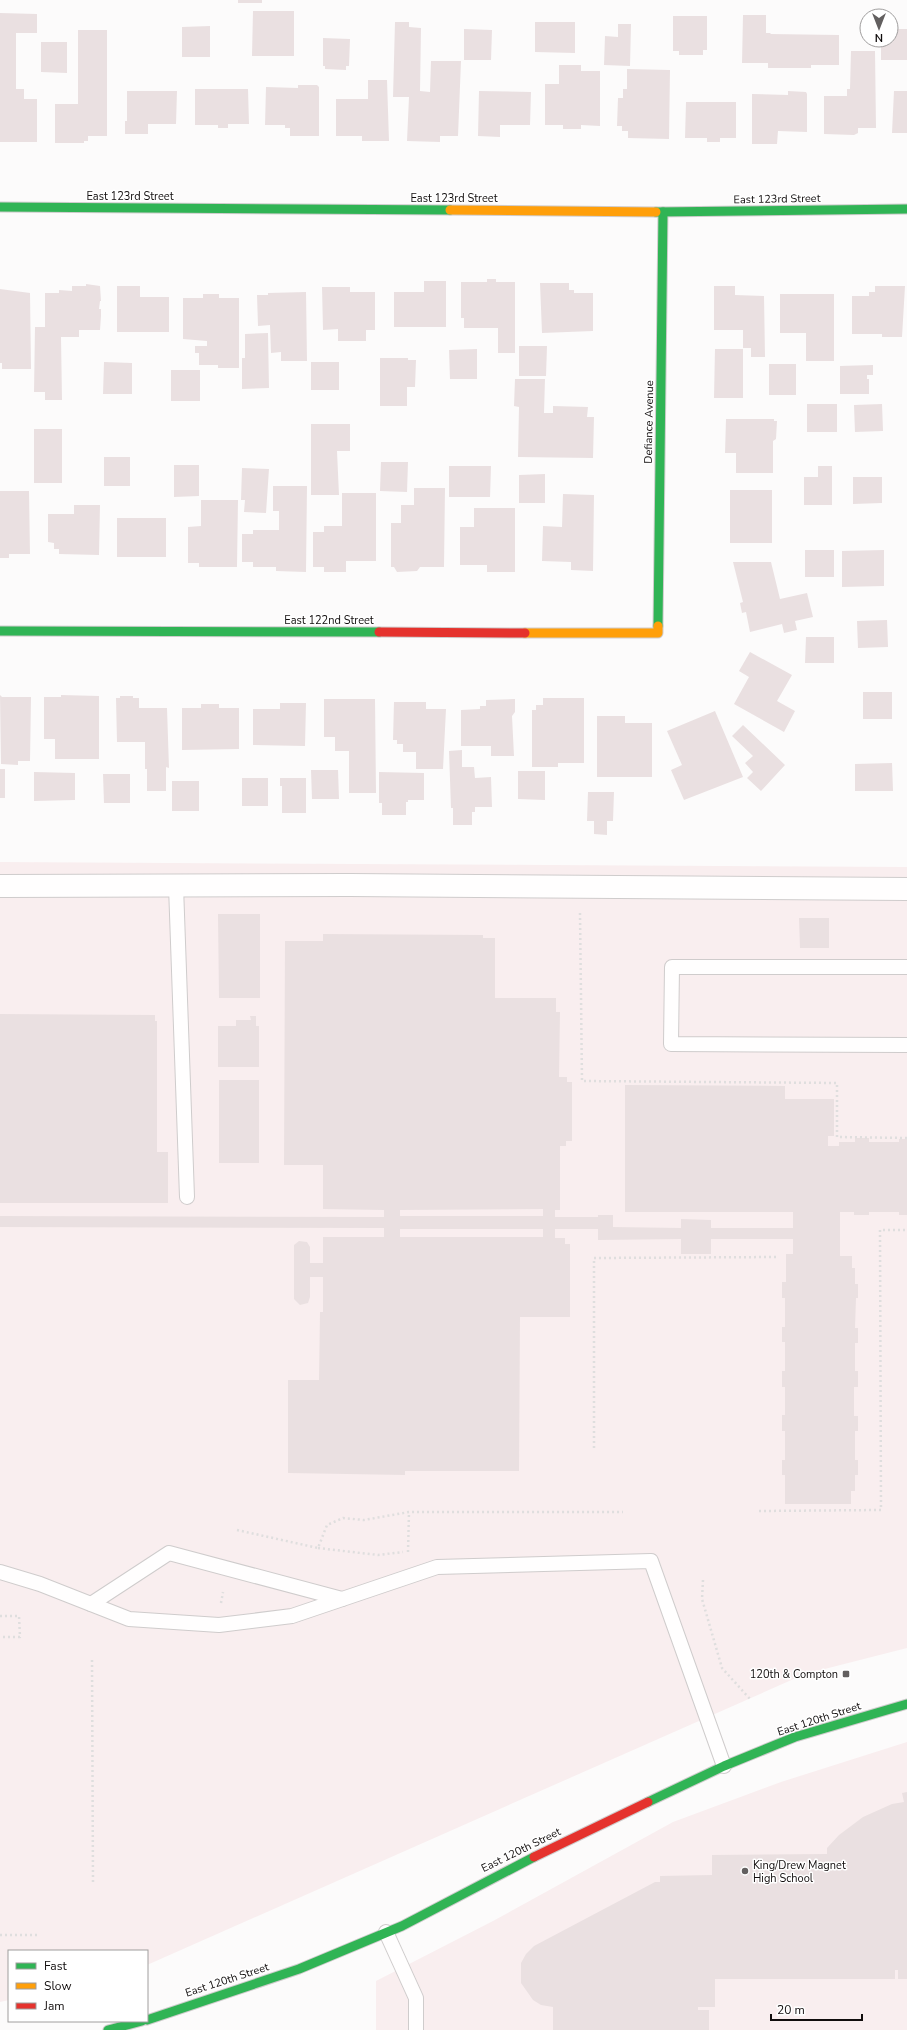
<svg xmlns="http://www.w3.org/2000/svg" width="907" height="2030" font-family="'Nunito Sans',sans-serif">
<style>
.built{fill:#f9eeef}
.building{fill:#eae0e1;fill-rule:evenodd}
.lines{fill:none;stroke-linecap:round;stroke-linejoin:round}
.lane-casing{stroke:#cfcccc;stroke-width:16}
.street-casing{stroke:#cfcccc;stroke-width:24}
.fast-casing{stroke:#cfcccc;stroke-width:11}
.slow-casing{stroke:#cfcccc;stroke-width:11}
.jam-casing{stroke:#cfcccc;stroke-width:11}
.path{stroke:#dfdede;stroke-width:2.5;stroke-dasharray:2 3;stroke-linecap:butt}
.lane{stroke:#fffefe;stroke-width:14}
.street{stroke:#fffefe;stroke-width:22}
.fast{stroke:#30b455;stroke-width:9}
.slow{stroke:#ff9f0a;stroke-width:9}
.jam{stroke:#e5322d;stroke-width:9}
.poi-dot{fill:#636060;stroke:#fff;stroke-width:1.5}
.labels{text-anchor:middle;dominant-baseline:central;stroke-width:3;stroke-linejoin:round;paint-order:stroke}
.street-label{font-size:11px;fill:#110d0d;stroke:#fff}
.poi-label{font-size:11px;fill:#110d0d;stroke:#fff;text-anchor:end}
</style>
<rect width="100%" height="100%" fill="#fcfbfb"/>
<g class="built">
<polygon points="0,862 907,867 907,1648 805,1674 147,1965 147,1951 9,1951 9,2000 0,2002"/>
<polygon points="907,1742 907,2030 376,2030 376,1981 493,1921 673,1822 781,1782"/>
</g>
<g class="building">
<rect x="238" y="0" width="24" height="3"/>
<polygon points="253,11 294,11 294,56 252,56"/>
<polygon points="0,13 37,14 37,33 16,33 16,89 24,89 24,99 37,99 37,142 0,142"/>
<polygon points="743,15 766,15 766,33 771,33 770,34 839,35 839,65 811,65 811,68 768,68 768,63 742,63"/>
<polygon points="673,16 707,16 707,50 703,50 703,55 679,55 679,51 673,51"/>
<polygon points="395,22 409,22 409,27 421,28 420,91 430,92 431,61 461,61 458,136 440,136 440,142 407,141 409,97 393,97"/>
<polygon points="535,22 575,22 575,53 535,52"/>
<polygon points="618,24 631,24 630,66 604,65 605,36 618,37"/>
<polygon points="210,26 210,57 182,57 182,27"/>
<polygon points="464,29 492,30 491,60 464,60"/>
<polygon points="891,29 907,29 907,60 881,60 881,40 891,40"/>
<polygon points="78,30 107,30 107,136 88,136 88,141 84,141 84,143 55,143 55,104 78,104"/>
<polygon points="323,38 350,39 349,66 346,66 346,70 325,69 325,66 323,66"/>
<polygon points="41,42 67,42 67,73 41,72"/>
<polygon points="851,51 875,51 876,128 858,128 858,133 854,135 824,134 824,96 847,96 847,89 850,89"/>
<polygon points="559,65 581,65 581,71 600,71 600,126 581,125 581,129 563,129 563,125 545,125 545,84 559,84"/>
<polygon points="627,69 670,70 669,139 628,138 628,131 622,131 622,126 617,126 618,98 623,98 623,89 627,89"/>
<polygon points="368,80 387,80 389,141 362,141 362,136 336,136 336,99 368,99"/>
<polygon points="298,85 317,85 319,87 319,136 290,136 290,128 285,128 285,125 265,125 266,87 298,88"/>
<polygon points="195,89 248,89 249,124 228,124 228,128 218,128 218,125 195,125"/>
<polygon points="127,91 177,91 176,124 148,124 148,134 125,134 125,121 127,121"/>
<polygon points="479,91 531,92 530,125 500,125 500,137 478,136"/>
<polygon points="788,91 806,92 807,94 807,132 778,131 777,144 752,144 752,94 788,95"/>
<polygon points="894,91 907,91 907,133 892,133"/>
<polygon points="686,102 736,102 736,138 720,138 720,142 707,142 707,138 685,138"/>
<polygon points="487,279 496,279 496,282 515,282 515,353 498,353 498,328 464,328 464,318 461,318 461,282 487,282"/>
<polygon points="424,281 446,281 446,327 394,327 394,292 424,292"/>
<polygon points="540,283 569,283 569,290 574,290 574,293 593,293 593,331 542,333"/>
<polygon points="86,284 100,286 101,301 100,301 99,309 101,309 101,316 100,330 79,330 79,337 61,337 62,400 45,400 45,392 34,392 35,327 45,327 45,293 59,293 59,290 72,291 72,286 86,286"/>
<polygon points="117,286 140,286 140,297 169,297 169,332 117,332"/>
<polygon points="714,286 735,286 735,295 764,296 765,357 751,357 751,348 743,348 743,330 714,330"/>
<polygon points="875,286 905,286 902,337 882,337 882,334 852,334 852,296 869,296 869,292 875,292"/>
<polygon points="322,287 350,287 350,292 375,292 375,330 366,330 366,341 338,341 338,329 323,330"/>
<polygon points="0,289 30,293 31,369 2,369 2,363 0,363"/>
<polygon points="306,292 307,361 281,361 281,352 271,353 270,325 258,326 257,295 268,295 268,293"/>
<polygon points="203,294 219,294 219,298 239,298 239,368 218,368 218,365 199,365 199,353 195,353 195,346 207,346 207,341 183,339 183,298 203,298"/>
<polygon points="780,294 834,294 834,361 806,361 806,333 780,333"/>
<polygon points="268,333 269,388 242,389 242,358 245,358 245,334"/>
<polygon points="519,346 547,346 546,376 519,376"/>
<polygon points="477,349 477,379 450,379 449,350"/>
<polygon points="715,349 743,349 743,398 714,398"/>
<polygon points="380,358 408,358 408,360 416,360 415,387 407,387 407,406 380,406"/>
<polygon points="104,362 132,363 132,394 103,394"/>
<rect x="311" y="362" width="28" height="28"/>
<rect x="769" y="364" width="27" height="31"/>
<polygon points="873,365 873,375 867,375 867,379 869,379 869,394 840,394 840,366"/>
<rect x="171" y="370" width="29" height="31"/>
<polygon points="515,379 545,379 544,413 553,413 553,406 588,407 587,417 594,417 593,458 518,457 519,407 514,406"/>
<rect x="807" y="404" width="30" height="28"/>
<polygon points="882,404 883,431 855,432 854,405"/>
<polygon points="726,419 774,419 774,421 777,421 776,439 773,441 773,473 736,473 736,453 725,453"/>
<polygon points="311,424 350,424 350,451 337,451 339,495 311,495"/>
<rect x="34" y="429" width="28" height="54"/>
<rect x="104" y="457" width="26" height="29"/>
<polygon points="381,462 408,462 407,492 380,491"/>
<polygon points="174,465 199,465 199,496 174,497"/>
<polygon points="449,466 491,466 490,497 449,497"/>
<polygon points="818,466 832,466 832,505 804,505 804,477 818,477"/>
<polygon points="242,468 269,469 266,513 244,512 245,500 241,500"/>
<polygon points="545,474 545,503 519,503 519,475"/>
<polygon points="853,477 882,477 882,503 853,504"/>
<polygon points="273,486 307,486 306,572 276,571 276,567 253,567 253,562 242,562 242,534 253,534 253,530 279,530 279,511 273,511"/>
<polygon points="414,488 445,488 444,567 420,567 417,571 397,572 394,567 391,567 391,523 401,523 401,505 414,505"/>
<rect x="730" y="490" width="42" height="53"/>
<polygon points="0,491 29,491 30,554 9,554 9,558 0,558"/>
<polygon points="342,493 376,493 376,561 346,561 346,572 324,572 324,567 313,567 313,532 324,532 324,526 342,526"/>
<polygon points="563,494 594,495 593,571 571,570 571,562 542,561 543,526 562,527"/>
<polygon points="201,500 238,500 237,567 199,567 199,563 188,563 188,527 201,526"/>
<polygon points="74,505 100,505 99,555 59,554 59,549 54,549 54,543 48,542 48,514 74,514"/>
<polygon points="474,508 515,508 515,572 487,572 487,565 460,565 460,527 474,527"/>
<rect x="117" y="518" width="49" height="39"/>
<rect x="805" y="550" width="29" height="27"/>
<polygon points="884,550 884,586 842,587 842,551"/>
<polygon points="733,562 771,562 780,599 807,593 813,617 795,621 797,630 784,633 782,624 750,632 746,612 742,613 740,603 743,602"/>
<polygon points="887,620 888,647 858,648 857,621"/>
<polygon points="806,637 834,637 834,663 805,663"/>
<polygon points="750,652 792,675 777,701 795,711 784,732 734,704 749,677 739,671"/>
<rect x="863" y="692" width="29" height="27"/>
<polygon points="0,695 2,697 31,697 30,761 18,761 18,765 1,764"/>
<polygon points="61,695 99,696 99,759 55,759 55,739 44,739 44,697 61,697"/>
<polygon points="120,696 133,696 133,698 139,698 139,708 167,708 169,768 166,767 166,791 147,791 147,769 145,769 145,742 117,742 116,698 120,698"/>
<polygon points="543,698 584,698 584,763 558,763 558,767 532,767 532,710 536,710 536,705 543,705"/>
<polygon points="324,699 375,699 376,793 349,793 349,751 335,751 335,737 324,737"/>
<polygon points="515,699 515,712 512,716 514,756 491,756 491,746 461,746 461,710 480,709 480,706 486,706 486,700"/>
<polygon points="394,702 426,702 426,709 446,709 443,769 416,769 416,752 403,752 403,744 397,744 397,740 393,740"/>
<polygon points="280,703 306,703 305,746 253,745 253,709 280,709"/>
<polygon points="201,704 219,704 219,708 239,708 239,749 182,750 182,708 201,708"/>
<polygon points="715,711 743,777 684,800 671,770 682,765 667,731"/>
<polygon points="597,716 625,716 625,723 652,723 652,777 597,777"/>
<polygon points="743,725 785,765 761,791 747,778 753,772 745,763 753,756 732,736"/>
<polygon points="462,750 462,767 474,767 475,778 491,777 492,807 475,807 475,812 472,812 472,825 453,825 453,808 451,808 449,751"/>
<polygon points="892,763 893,791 855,791 855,764"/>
<rect x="0" y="769" width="5" height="29"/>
<polygon points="311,770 338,770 339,799 312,799"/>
<polygon points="518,771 545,771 545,800 518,799"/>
<polygon points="34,772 75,773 75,800 34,801"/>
<polygon points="379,772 424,773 424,800 408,800 408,802 406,802 406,815 382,815 382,803 379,803"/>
<polygon points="103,774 130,774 130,803 104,803"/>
<rect x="242" y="778" width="26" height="28"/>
<polygon points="280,778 306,778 306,813 282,813 282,786 280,786"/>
<rect x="172" y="781" width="27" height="30"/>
<polygon points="588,792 614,792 613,821 607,821 607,835 594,834 594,821 587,821"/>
<polygon points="218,914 260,914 260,998 219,998"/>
<polygon points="799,918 829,918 829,948 800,948"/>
<path d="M323,934L483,935V938H495V998H556V1012H560L559,1077H567V1082H572V1141H566V1146H560V1210H555V1217H598V1215H613V1227L681,1228V1219L711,1220V1228H793V1212H625V1085L785,1086V1099H834V1136H828V1146H839V1142H855V1138H869V1142H899V1139H907V1215H899V1212H869V1215H854V1212H840V1256H852V1268H855V1284H858V1298H856L855,1328H858V1343H855V1371H858V1387H854V1416H858V1431H855V1460H858V1475H855V1491H851V1504H785V1475H782V1460H785V1431H782V1415H785V1387H782V1371H785V1342H782V1327H785V1298H782V1282H786V1254H793V1239H711V1254H681V1239L598,1240V1229H555V1238H565V1244H570V1317H520L519,1471H405V1475L288,1473V1380H319L320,1312H323V1277H310V1297L308,1303L300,1305L294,1299V1245L299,1241L307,1242L310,1247V1263H323V1237H384V1228L0,1227V1216L384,1217V1210L323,1209V1165H284L285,941H323ZM543,1209V1216H400V1210ZM400,1229H543V1237H400Z"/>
<polygon points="0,1014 155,1015 155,1021 157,1021 157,1152 168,1152 168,1203 0,1203"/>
<polygon points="250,1016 256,1016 256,1026 259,1026 259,1067 218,1067 218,1026 236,1026 236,1020 251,1020"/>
<rect x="219" y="1080" width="40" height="83"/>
<polygon points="907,1792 907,1979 898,1979 898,1970 895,1970 895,1979 715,1979 715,2007 698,2007 698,2010 709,2010 709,2030 553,2030 553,2007 541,2005 533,2000 521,1983 521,1963 526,1954 534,1946 655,1882 660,1882 660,1876 712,1875 712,1855 827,1854 827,1848 839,1835 863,1817 892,1804 904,1802 902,1793"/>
</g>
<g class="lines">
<defs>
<g id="lane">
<polyline points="176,886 187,1197"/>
<polyline points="907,967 672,967 671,1044 907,1045"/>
<polyline points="0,1572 40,1584 129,1619 219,1625 292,1616 437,1567 651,1561 724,1766"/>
<polyline points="91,1604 169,1553 342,1599"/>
<polyline points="386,1932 416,1998 416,2030"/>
</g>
<polyline id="street" points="0,886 349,885 907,889"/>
<g id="fast">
<polyline points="0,207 450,210"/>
<polyline points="656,212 907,209"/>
<polyline points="658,626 663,212"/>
<polyline points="0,631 379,632"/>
<polyline points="648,1802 724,1766 795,1737 907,1704"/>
<polyline points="147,2020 299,1969 402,1926 534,1857"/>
<polyline points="108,2030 142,2021"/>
</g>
<g id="slow">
<polyline points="450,210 656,212"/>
<polyline points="525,633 658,633 658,626"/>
</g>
<g id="jam">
<polyline points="379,632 525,633"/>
<polyline points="534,1857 648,1802"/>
</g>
</defs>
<use href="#lane" class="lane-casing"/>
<use href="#street" class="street-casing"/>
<use href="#fast" class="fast-casing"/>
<use href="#slow" class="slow-casing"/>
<use href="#jam" class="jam-casing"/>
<g class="path">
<polyline points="580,913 582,1081 837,1083 837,1137 907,1138"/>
<polyline points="594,1448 594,1258 778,1257"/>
<polyline points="759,1511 881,1510 880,1230 907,1230"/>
<polyline points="237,1530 318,1548 327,1525 343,1518 364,1520 409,1512 623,1512"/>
<polyline points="318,1548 378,1555 403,1552"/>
<polyline points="408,1552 409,1512"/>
<polyline points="703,1580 702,1599 722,1668 750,1699"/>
<polyline points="221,1603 223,1592"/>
<polyline points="0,1616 19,1616 20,1637 0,1637"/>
<polyline points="92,1660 93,1882"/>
<polyline points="0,1935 39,1935"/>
</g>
<use href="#lane" class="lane"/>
<use href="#street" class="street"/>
<use href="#fast" class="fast"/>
<use href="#slow" class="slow"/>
<use href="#jam" class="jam"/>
</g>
<g class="poi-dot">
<rect x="842" y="1670" width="8" height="8" rx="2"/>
<circle cx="745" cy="1871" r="4"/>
</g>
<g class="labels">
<g class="street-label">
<text x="130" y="196">East 123rd Street</text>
<text x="454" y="198">East 123rd Street</text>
<text transform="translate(777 199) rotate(-1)">East 123rd Street</text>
<text transform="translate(649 422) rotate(-89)">Defiance Avenue</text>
<text x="329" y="620">East 122nd Street</text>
<text transform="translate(819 1719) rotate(-18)">East 120th Street</text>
<text transform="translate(521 1850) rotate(-26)">East 120th Street</text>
<text transform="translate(227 1980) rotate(-18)">East 120th Street</text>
</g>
<g class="poi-label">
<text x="838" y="1674">120th &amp; Compton</text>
<text x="753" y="1865" text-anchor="start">King/Drew Magnet<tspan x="753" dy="13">High School</tspan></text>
</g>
</g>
<rect x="8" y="1950" width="140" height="72" fill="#ffffff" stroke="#a09e9e"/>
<rect x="16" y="1963" width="20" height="6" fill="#30b455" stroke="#a09e9e"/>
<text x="44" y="1970" font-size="12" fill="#110d0d">Fast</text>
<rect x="16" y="1983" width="20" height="6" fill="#ff9f0a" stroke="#a09e9e"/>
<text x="44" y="1990" font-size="12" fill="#110d0d">Slow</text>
<rect x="16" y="2003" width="20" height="6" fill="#e5322d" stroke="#a09e9e"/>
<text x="44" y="2010" font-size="12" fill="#110d0d">Jam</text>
<g transform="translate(879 28) rotate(180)"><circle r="19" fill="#ffffff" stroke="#a09e9e"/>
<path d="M0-3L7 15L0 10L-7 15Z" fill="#636060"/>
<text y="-6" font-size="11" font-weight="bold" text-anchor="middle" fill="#110d0d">N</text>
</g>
<path d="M771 2014v6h91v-6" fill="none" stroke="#110d0d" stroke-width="2"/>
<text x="777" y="2014" font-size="12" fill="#110d0d" stroke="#ffffff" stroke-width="3" paint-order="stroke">20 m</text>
</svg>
